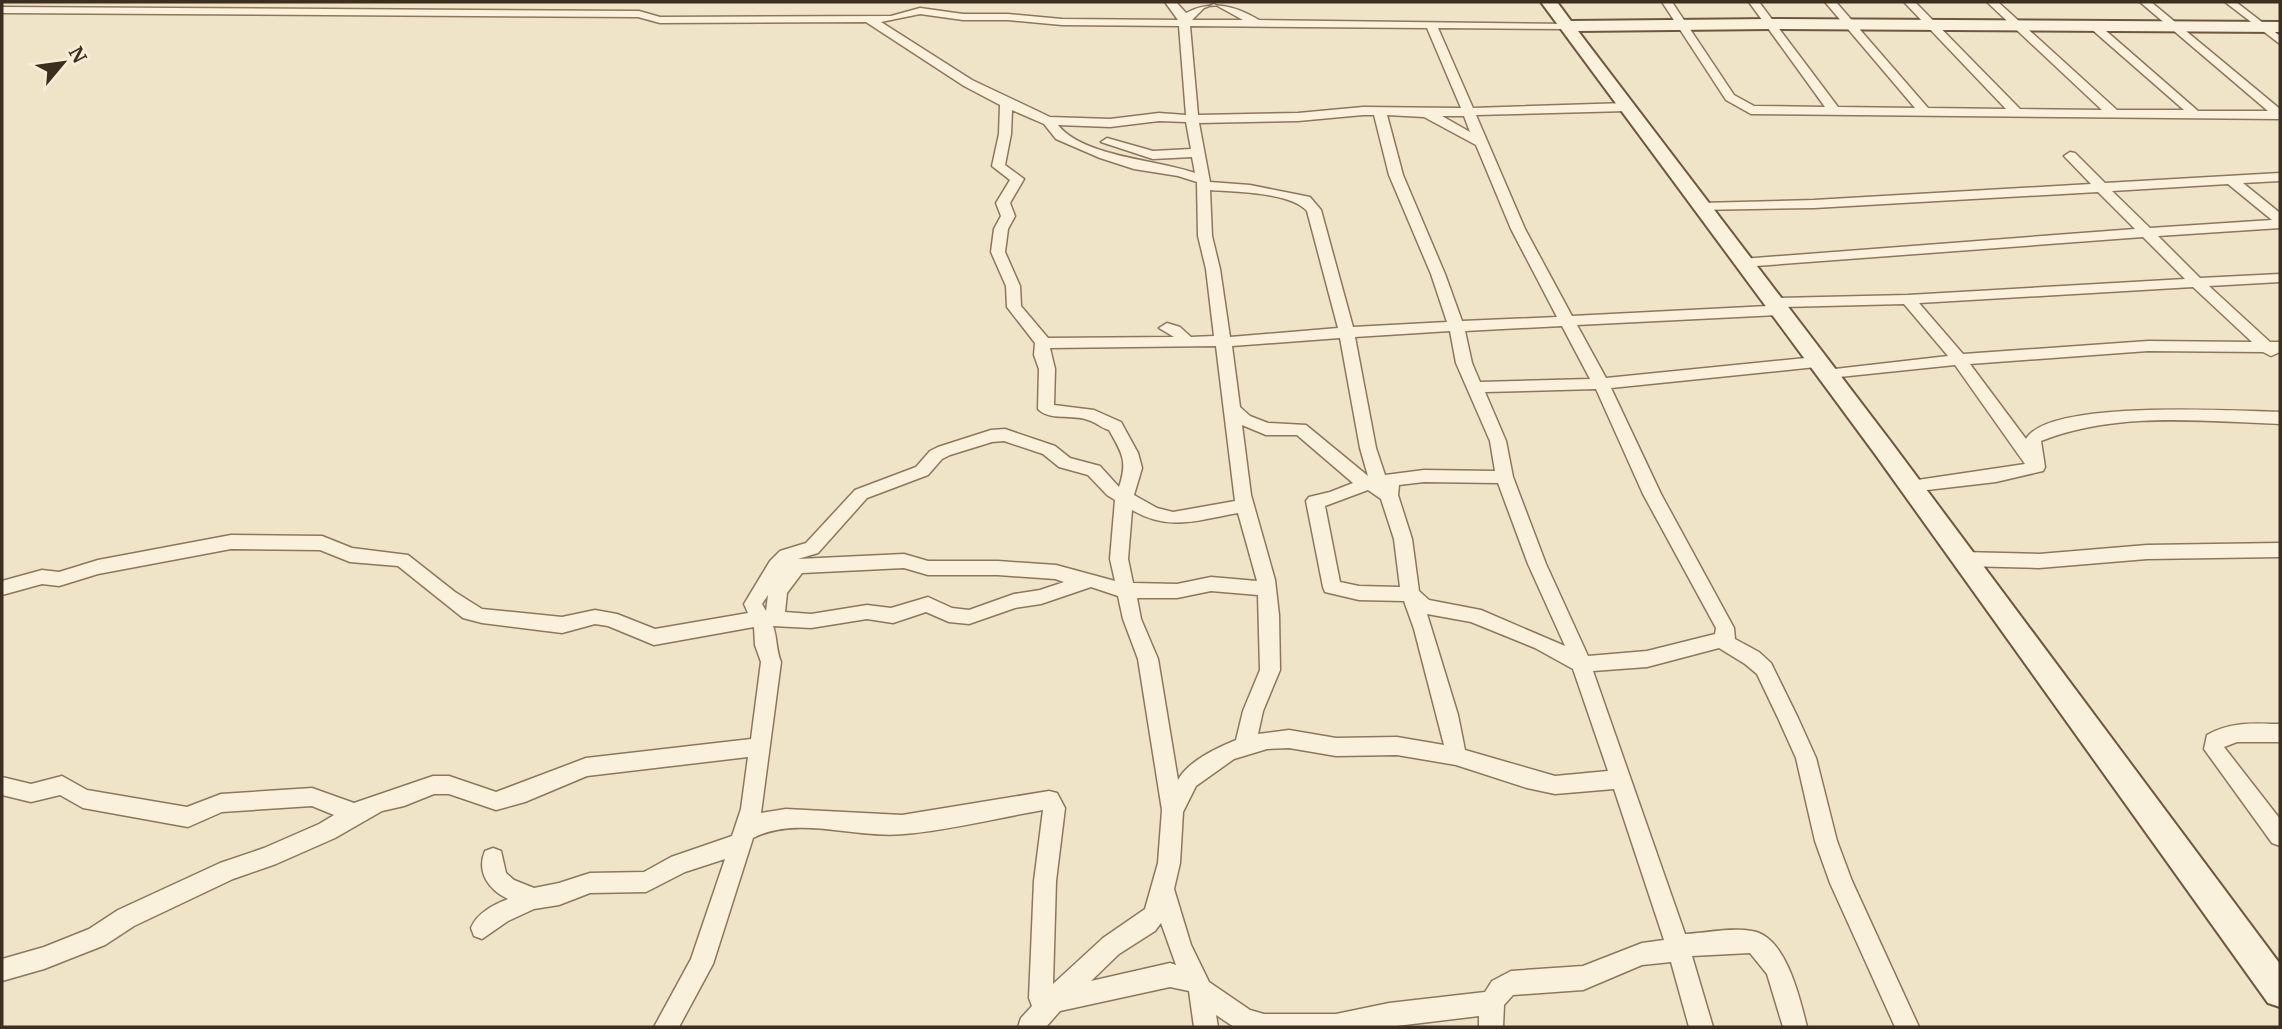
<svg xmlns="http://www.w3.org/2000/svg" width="2282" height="1029" font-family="Merriweather,serif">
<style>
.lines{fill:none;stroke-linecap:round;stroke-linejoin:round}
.street-casing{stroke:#8d765c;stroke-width:3}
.secondary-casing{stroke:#6f573f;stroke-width:4}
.street{fill:#faf1dc;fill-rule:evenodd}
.secondary{fill:#faf1dc;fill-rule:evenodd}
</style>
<rect width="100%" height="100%" fill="#f0e4c8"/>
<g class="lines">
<defs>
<g id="street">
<path d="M1165,2H1176L1186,13C1211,0 1234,5 1259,20L1571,24V28L1567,29L1438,28L1473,108L1627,103L1633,107L1627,111L1476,115L1525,229L1572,316L1768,306V300L1773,298L1908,295L2185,279L2143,237L1742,267L1735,263L1742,259L2135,229L2098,192L1814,208L1695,210L1693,207L1700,203L1814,200L2091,184L2064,156L2070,152L2075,153L2105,183L2280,173V181L2243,183L2280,213V228L2158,236L2200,278L2280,274V282L2209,286L2270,342H2280V352L2271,356L2263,352L2148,351L1970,364L2026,439C2048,399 2235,411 2280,412V424C2200,421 2118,411 2041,441L2045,467L2043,471L1996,482L1910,492L1901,486L1904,482L2025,464L1955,365L1820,379L1818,375L1820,371L1826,370L1948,356L1904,304L1784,307L1783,313L1778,315L1577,325L1606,378L1816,357L1824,362L1816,367L1611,388L1661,494L1734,628L1735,639L1759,652L1771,663L1798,718L1816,758L1837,841L1852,881L1919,1027H1895L1830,883L1815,841L1796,758L1778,718L1757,674L1745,664L1719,648L1647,667L1593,671L1685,934C1706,933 1732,927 1752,931C1786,936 1800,999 1807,1027H1783L1767,974L1750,953L1692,956L1713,1027H1689L1671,962L1642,965L1583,990L1513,995L1504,1005L1503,1027H1479V1016L1388,1027H1234L1216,1015L1218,1027H1194L1189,991L1170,987L1060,1011L1046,1027H1018L1021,1018L1032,1006L1029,998L1034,881L1043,810C997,818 950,830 904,834C855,839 798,815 753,838L713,964L679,1027H654L691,959L725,859L685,872L646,892L590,893L559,905L534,909L508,921L482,939L474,936L471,928C477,913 493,905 508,899C489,890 476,872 485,851L493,848L501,851L506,873L514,880L534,888L559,883L590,873L644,872L671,857L732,836L741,809L748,757L587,776L525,802L496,810L449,794H434L404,806L382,811L335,838L276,864L233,879L134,926L105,945L44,969L2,981V959L44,947L89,929L118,910L220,863L264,848L319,824L334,815L312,806L222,812L188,827L83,808L60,795L31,802L2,795V777L31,784L62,776L87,790L187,807L221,794L312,788L354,803L433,776H449L496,792L586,758L751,739L761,662L755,645L754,627L654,645L608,626L595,624L562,633L482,623L463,618L398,566L350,562L320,550L231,549L98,574L59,586L42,584L2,595V581L42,570L59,572L98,560L231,535L322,536L352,548L408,555L455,592L482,609L562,617L595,610L617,614L655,629L748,613L744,604L770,561L780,551L806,543L855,490L916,467L930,451L938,447L991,430L1005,429L1055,446L1070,458L1100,466L1119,487C1128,461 1122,453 1109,430C1101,428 1096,422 1088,420C1073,414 1049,421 1038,409L1039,369L1034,355L1035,343L1007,307L1006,286L991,252L994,229L1001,216L996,203L1010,180L992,166L999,134L1000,105L964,86L866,22L660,23L638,17L2,13V7L639,11L660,17L891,16L920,8L963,14H1008L1062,19L1178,20ZM1214,4L1243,20H1192L1204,8ZM920,14L963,20H1008L1062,25L1179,26L1186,115L1159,113L1110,119L1050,117L972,80L881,22ZM1190,26L1427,28L1461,108L1363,107L1298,113L1198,115ZM1012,110L1044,124L1056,139L1100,158L1134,169L1178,176L1197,182L1198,236L1206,269L1214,336L1191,337L1180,327L1167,323L1159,328L1174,337L1048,338L1021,306L1020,286L1005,252L1008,229L1015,216L1010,203L1024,179L1005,165L1011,134ZM1363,115H1374L1389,175L1431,274L1447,322L1353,327L1321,210L1310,197L1250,185L1210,182L1199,123L1298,121ZM1387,115L1424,117L1476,145L1511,229L1557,317L1462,321L1445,274L1403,175ZM1442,116H1464L1470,132ZM1159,121L1186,122L1191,149L1153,151L1107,138L1101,142L1153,159L1192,157L1195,173C1159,160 1083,157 1058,125L1110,127ZM2228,184L2272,220L2150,228L2112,191ZM1210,190C1235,192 1291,192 1307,211L1338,328L1230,337L1220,269L1212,236ZM2193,287L2252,342L2148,341L1963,354L1919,303ZM1562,326L1590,379L1480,382L1472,363L1465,331ZM1450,331L1456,363L1490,441L1495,471L1424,470L1385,475L1376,448L1355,337ZM1340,338L1360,448L1368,476L1306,425L1268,423L1250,416L1240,407L1232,346ZM1216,346L1235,501L1173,512L1157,508L1134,495L1142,468L1138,453L1121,422L1094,410L1054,405L1055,369L1050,348ZM1596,389L1643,494L1716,628L1715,634L1647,651L1588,656L1546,564L1513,477L1506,441L1485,392ZM1242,425L1266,435H1297L1353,483L1330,492L1309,497L1306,501L1323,587L1325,592L1359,600L1404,601L1414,629L1444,745L1397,737L1336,738L1289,730L1258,734L1263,711L1280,670L1279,615L1275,580L1251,495ZM1004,441L1043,454L1059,467L1088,475L1107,495L1115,500L1110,559L1115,581L1056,565L998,561H928L904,554L798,559L818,553L867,498L928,475L942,459L950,455L992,442ZM1424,482L1498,483L1528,564L1565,646L1481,610L1429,600L1419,591L1412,539L1398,495L1399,485ZM1368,490L1381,499L1394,539L1400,587L1359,586L1340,582L1325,506ZM1132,510C1170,532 1197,520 1238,513L1257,581L1211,577L1177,584L1133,583L1128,559ZM904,568L928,575H998L1055,579L1064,582L1040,590L1014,594L969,610L952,608L928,597L891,608L867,605L811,614L785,612L787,593L802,573ZM1091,587L1118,596L1123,619L1138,659L1162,810L1158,863L1145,909L1103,938L1053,984L1056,881L1065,808L1057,793L1049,791L902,815L786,809L761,813L781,662C776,650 777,636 773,626L811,628L867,619L893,623L926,612L949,622L969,624L1015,608L1041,604ZM1211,591L1258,595L1260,670L1243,711L1236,740C1217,748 1188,761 1178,780L1158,659L1141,619L1137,598H1177ZM768,595L766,611L762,604ZM1427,614L1471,622L1535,648L1573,669L1608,771L1555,776L1465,750L1458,715ZM1289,748L1336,756L1397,755L1456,765L1527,788L1555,794L1614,789L1664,940L1642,943L1583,966L1511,971L1492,981L1485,992L1389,1003L1336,1014H1264L1250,1010L1209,982L1191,945L1174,889L1180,863L1183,812L1196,786L1234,759L1267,749ZM1161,923L1176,965L1170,963L1091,981L1119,954L1155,931Z"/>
<polygon points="1662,2 1672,2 1734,95 1754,106 1825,107 1749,2 1759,2 1838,107 1915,108 1825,2 1836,2 1928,108 2006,109 1904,2 1915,2 2020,109 2102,110 1987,2 1998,2 2117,110 2184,110 2089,27 2089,23 2097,23 2198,111 2268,111 2140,2 2151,2 2280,109 2280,119 1751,114 1726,100"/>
<polygon points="2225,2 2236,2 2280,36 2280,44"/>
<polygon points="2280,543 2280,557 2147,559 2039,568 1962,566 1956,564 1953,559 1956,554 1962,552 2039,554 2147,545"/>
<path d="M2272,724H2280V742H2237L2224,747L2280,819V846L2272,843L2204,749L2207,735C2228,723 2249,723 2272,724Z"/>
</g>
<polygon id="secondary" points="1541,2 1557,2 1571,21 1770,19 2280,22 2280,32 1770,29 1578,31 1891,442 2280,964 2280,1007 2268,1003 1875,454"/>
</defs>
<use href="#street" class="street-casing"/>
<use href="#secondary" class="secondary-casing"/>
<use href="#street" class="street"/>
<use href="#secondary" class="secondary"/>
</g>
<rect width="2282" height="1029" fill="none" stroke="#3d2e20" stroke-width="7"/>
<g transform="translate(63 63) rotate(61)" stroke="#f7eed8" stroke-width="5" paint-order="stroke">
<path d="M0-5L12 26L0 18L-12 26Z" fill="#3d2e20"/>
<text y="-10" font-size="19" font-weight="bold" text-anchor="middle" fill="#3d2e20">N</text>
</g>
</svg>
